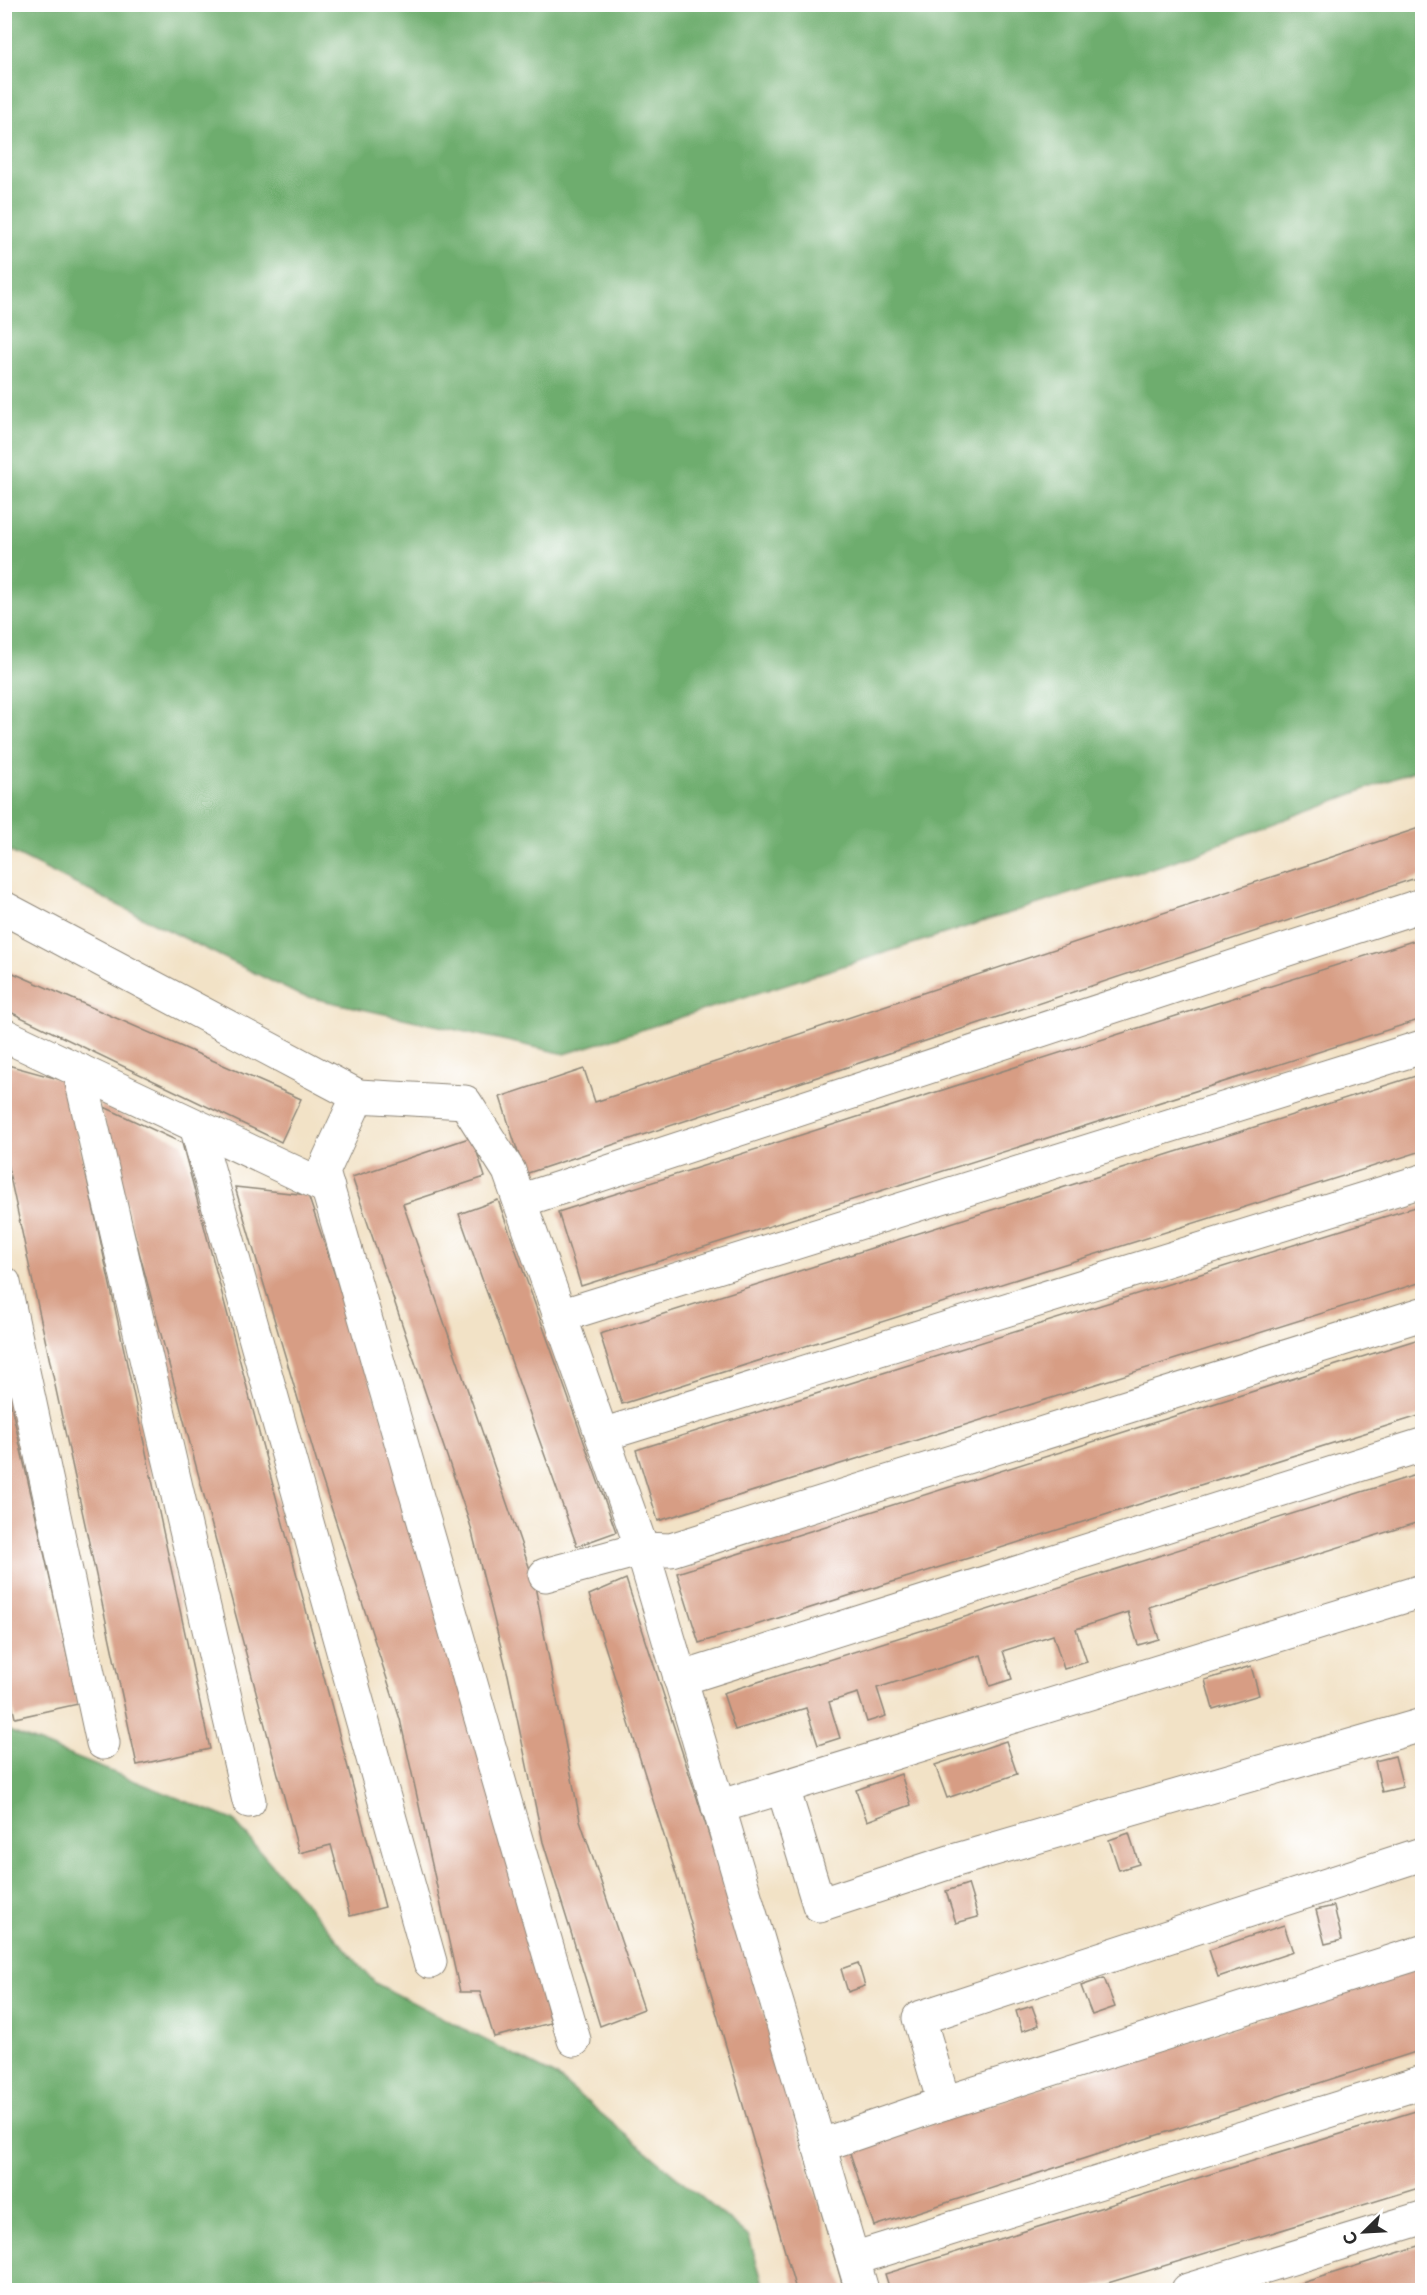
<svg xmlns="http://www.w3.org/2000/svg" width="1427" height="2295" font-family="'Playpen Sans',sans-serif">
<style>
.forest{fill:#6ead6e;stroke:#4c6c4c;stroke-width:1.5}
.building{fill:#d79d84}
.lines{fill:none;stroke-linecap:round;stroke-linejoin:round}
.minor-casing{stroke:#8e8678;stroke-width:35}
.minor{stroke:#fff;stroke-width:33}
</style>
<rect width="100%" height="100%" fill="#fff"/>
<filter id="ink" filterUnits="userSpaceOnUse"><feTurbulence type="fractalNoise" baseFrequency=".0167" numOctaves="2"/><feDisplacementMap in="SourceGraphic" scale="12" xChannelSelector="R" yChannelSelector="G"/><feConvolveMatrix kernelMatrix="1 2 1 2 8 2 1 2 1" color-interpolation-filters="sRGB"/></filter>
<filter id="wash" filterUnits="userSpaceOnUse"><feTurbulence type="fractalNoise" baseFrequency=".008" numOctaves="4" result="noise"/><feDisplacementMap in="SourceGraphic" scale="24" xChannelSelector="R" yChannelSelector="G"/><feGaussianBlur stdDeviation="1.35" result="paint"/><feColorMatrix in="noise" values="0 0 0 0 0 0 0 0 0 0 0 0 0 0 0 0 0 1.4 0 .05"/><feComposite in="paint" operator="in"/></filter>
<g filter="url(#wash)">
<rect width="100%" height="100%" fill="#f2e2c6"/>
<g class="forest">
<polygon points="4,5 1422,5 1422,768 1168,863 565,1054 299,995 5,849"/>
<polygon points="4,1729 233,1820 375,1983 557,2077 749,2237 765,2290 5,2290"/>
</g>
<g id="blocks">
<g class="building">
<polygon points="1422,827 1422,876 525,1174 500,1097 584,1069 595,1102"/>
<polygon points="1422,938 1422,1019 581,1286 558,1212"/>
<polygon points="4,969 301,1099 281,1142 4,1009"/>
<polygon points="4,1064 66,1081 210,1749 137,1765 4,1149"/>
<polygon points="1422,1074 1422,1151 622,1404 600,1334"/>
<polygon points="100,1105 182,1143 385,1907 350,1916 331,1845 299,1853"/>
<polygon points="472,1137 485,1177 403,1204 534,1581 580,1820 644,2009 600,2026 543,1842 508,1675 470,1524 352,1177"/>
<polygon points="235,1187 308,1195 467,1667 551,2023 494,2037 480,1992 460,1992 400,1719 319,1470"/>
<polygon points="498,1200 616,1532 577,1546 459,1214"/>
<polygon points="1422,1205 1422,1282 658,1521 636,1450"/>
<polygon points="1422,1338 1422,1415 699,1643 677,1573"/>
<polygon points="4,1374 78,1704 15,1718 4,1668"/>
<polygon points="1422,1473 1422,1521 1149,1607 1159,1639 1138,1645 1128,1612 1076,1629 1087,1662 1064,1669 1053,1635 1003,1651 1012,1679 990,1686 981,1655 877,1688 886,1716 867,1722 858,1693 829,1702 840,1738 818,1745 806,1708 735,1730 723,1693"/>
<polygon points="626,1579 735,1915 844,2290 796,2290 685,1903 589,1595"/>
<polygon points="1251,1666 1259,1695 1213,1709 1205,1680"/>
<polygon points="1006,1741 1017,1774 947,1798 935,1765"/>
<polygon points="1395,1756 1403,1787 1382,1792 1375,1761"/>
<polygon points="901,1774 911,1805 867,1821 856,1790"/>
<polygon points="1129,1833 1139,1864 1119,1870 1109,1840"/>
<polygon points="968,1884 978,1917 956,1923 946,1891"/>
<polygon points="1334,1906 1342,1940 1325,1944 1316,1910"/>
<polygon points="1284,1925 1293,1952 1218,1977 1209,1950"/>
<polygon points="858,1963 865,1986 848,1992 841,1969"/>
<polygon points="1422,1967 1422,2050 874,2226 849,2150"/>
<polygon points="1104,1978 1115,2007 1092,2015 1081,1986"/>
<polygon points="1032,2006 1039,2025 1022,2031 1016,2011"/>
<polygon points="1422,2109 1422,2187 1085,2290 890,2290 885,2274"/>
<polygon points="1422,2245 1422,2290 1280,2290"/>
</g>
</g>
</g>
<g filter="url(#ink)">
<use href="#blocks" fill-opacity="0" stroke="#8e8678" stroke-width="1.5"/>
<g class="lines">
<defs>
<g id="minor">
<polyline points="4,908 358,1096 323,1172 574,2040"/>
<polyline points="4,1035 328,1188"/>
<polyline points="79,1070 249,1801"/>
<polyline points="358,1096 465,1102 509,1171 642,1549 545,1575"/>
<polyline points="196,1126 430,1962"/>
<polyline points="520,1201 1422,905"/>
<polyline points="4,1283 103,1743"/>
<polyline points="560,1316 1422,1047"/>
<polyline points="602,1435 1422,1181"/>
<polyline points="680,1679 1422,1445"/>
<polyline points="783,1788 819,1905 953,1861 1422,1725"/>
<polyline points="718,1807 1422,1591"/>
<polyline points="944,2103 1422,1952"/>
<polyline points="819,2146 944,2103 919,2018 1422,1854"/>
<polyline points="853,2259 1422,2082"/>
<polyline points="862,2290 642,1549 671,1550 1422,1314"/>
<polyline points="1188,2290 1422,2218"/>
</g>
</defs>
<use href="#minor" class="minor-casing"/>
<use href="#minor" class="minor"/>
</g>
</g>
<rect width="1427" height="2295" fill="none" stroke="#fff" stroke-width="24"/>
<g transform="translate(1364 2232) rotate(246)" stroke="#ffffff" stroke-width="4.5" paint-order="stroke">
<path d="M0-4.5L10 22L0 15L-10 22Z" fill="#2b2b2b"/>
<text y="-9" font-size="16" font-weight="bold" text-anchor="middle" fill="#2b2b2b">С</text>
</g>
</svg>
